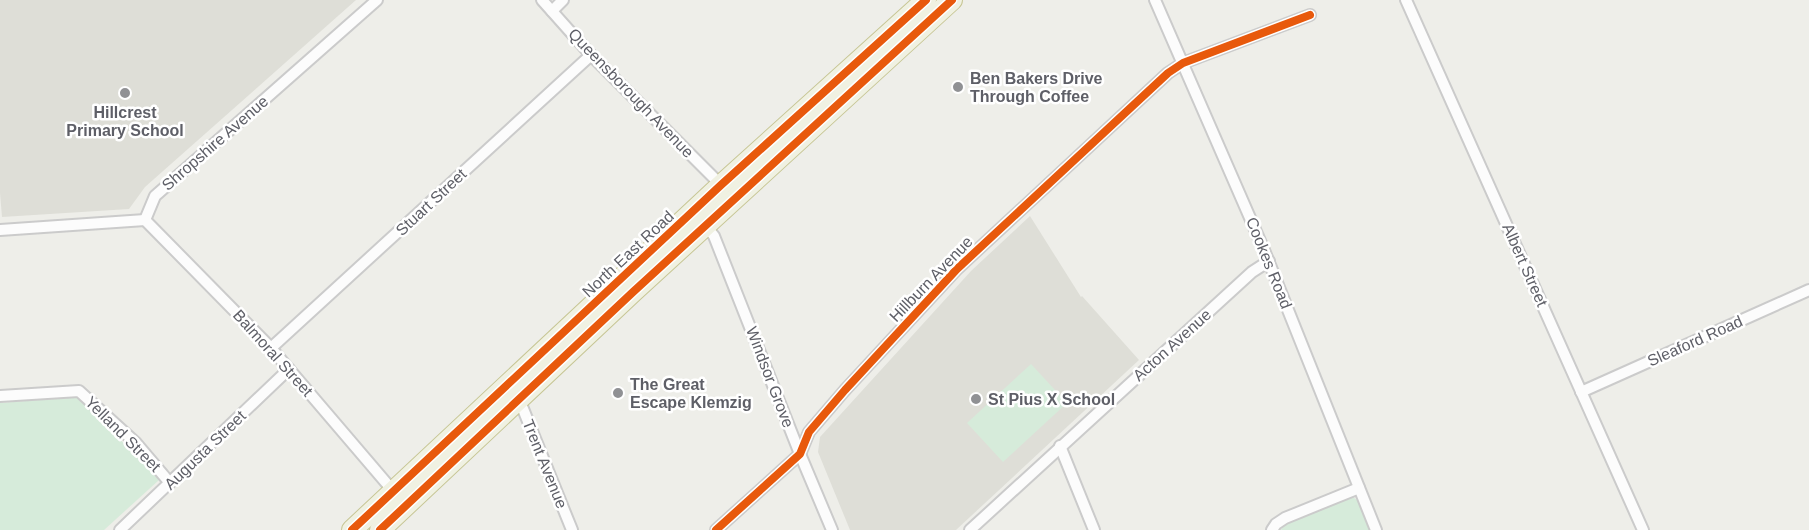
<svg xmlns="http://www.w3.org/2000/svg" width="1809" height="530" font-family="Helvetica,sans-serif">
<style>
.education{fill:#deded7}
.park{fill:#d6ebda}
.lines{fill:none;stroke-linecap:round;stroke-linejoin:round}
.street-casing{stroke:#cbcbcb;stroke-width:14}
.highway-casing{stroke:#c7c695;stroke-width:22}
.street{stroke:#fcfcfc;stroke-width:10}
.highway{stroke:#f0f1e2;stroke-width:20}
.cycleway-casing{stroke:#fff;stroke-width:11}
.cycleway{stroke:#e8590c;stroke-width:8}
.poi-dot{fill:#909194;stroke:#fff;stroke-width:2}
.labels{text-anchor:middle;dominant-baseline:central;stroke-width:5;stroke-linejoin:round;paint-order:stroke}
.poi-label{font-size:16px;font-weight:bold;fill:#5e5f67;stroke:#fff;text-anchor:start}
.street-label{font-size:16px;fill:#5e5f67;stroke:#fff}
</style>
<rect width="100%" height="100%" fill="#eeeee9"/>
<g class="education">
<polygon points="0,0 356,0 145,187 129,209 2,217 0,193"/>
<polygon points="1030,216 1081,297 1082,296 1139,360 956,530 850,530 818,452 820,437 971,271"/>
</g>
<g class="park">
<polygon points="1031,364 1067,403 1003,462 967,423"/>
<polygon points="79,397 159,480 104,530 0,530 0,403"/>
<path d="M1346,495C1363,498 1366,515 1372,530H1281L1285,522Z"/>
</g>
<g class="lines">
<defs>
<g id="street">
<polyline points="542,0 591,55 721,185"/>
<polyline points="1155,0 1264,250 1376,530"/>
<polyline points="1406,0 1643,530"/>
<polyline points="552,11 563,0"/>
<polyline points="145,220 271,348 394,492"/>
<polyline points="145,220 155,196 377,0"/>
<polyline points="706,226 714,236 800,454 832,530"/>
<polyline points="0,230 145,220"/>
<polyline points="271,348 591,55"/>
<polyline points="1581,392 1809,290"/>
<polyline points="0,396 79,391 136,443 170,483"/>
<polyline points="519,399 572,530"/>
<polyline points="1060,446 1094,530"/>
<polyline points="120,530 289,369"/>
<polyline points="716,530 800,454 809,432 845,390 957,269 1168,73 1183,63 1310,15"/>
<polyline points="970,530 1252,272 1269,261"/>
<polyline points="1272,530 1276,524 1285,518 1359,488"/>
</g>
<g id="highway">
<polyline points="352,530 721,185 926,0"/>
<polyline points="380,530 633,292 952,0"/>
</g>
</defs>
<use href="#street" class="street-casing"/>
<use href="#highway" class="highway-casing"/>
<use href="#street" class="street"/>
<use href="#highway" class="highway"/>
<defs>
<g id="cycleway">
<polyline points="352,530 721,185 926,0"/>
<polyline points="380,530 633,292 952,0"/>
<polyline points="716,530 800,454 809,432 845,390 957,269 1168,73 1183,63 1310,15"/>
</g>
</defs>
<use href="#cycleway" class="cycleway-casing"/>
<use href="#cycleway" class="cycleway"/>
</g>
<g class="poi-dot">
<circle cx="958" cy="87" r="6"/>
<circle cx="125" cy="93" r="6"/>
<circle cx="618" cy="393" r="6"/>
<circle cx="976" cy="399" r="6"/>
</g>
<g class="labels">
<g class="poi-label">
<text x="970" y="78">Ben Bakers Drive<tspan x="970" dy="18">Through Coffee</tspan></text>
<text x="125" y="112" text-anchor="middle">Hillcrest<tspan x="125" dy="18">Primary School</tspan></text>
<text x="630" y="384">The Great<tspan x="630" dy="18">Escape Klemzig</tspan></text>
<text x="988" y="399">St Pius X School</text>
</g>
<g class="street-label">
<text transform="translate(631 93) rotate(46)">Queensborough Avenue</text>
<text transform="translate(215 143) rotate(-41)">Shropshire Avenue</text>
<text transform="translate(431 202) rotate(-43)">Stuart Street</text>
<text transform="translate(628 254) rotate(-43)">North East Road</text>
<text transform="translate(1269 263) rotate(68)">Cookes Road</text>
<text transform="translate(1525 265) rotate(66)">Albert Street</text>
<text transform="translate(931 279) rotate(-46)">Hillburn Avenue</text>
<text transform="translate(1695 341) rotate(-24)">Sleaford Road</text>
<text transform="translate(1172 345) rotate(-42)">Acton Avenue</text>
<text transform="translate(273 353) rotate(48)">Balmoral Street</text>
<text transform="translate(770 377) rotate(69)">Windsor Grove</text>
<text transform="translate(123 434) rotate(45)">Yelland Street</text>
<text transform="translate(205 450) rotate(-44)">Augusta Street</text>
<text transform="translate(545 464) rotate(68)">Trent Avenue</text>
</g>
</g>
</svg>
